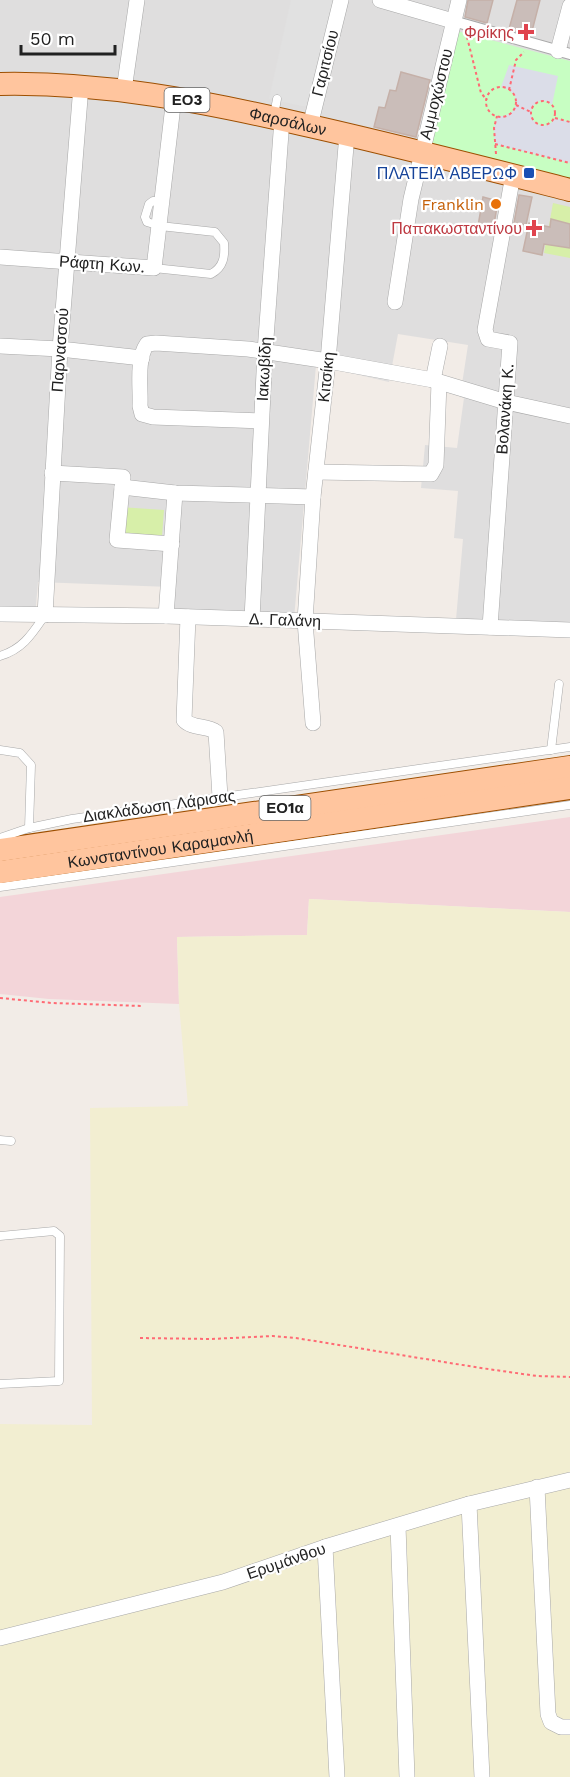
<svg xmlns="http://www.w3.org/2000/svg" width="570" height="1777" font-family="'Work Sans',sans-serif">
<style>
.residential{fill:#dfdede}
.commercial{fill:#f3d5d9}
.farmland{fill:#f2eed1}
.grass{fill:#d7efa9}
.park{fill:#c7fec2}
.parking{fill:#e1e1e1}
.plaza{fill:#dbdde8}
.building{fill:#cabdb9;stroke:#c5b0a8;stroke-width:1.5}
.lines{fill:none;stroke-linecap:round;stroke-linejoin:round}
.service-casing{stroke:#a8a8a8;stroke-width:9}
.pedestrian-casing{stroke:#a8a8a8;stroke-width:12}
.minor-casing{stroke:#a8a8a8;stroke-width:16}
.primary-casing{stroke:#9d4f00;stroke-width:24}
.path{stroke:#ff6a74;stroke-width:2;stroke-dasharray:3 3;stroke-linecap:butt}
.service{stroke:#fff;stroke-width:8}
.pedestrian{stroke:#fff;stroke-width:10}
.minor{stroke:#fff;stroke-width:15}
.primary{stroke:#ffc59e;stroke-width:22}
.health-dot{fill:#e0444e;stroke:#fff;stroke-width:2}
.transit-dot{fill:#1a4fb4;stroke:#fff;stroke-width:2}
.food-dot{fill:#e8710a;stroke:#fff;stroke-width:2}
.labels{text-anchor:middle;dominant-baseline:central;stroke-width:4.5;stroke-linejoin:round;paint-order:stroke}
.shield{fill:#fff;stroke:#646464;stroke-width:1.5}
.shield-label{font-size:15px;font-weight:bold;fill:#212121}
.health-label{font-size:16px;fill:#be3a42;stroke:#fff;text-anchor:end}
.street-label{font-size:16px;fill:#212121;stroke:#fff}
.transit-label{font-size:16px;fill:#164399;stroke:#fff;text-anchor:end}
.food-label{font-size:16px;fill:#c56008;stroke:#fff;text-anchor:end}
</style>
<rect width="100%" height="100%" fill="#f2ece7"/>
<polygon class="residential" points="0,0 570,0 570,636 455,631 463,539 454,538 458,491 421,488 425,445 457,448 464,398 460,397 468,345 398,334 389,382 316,365 294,619 168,615 170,587 38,582 35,617 0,616"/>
<polygon class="commercial" points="570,817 570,912 309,899 307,935 177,937 179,1004 49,999 0,994 0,897"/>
<polygon class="farmland" points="309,899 570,912 570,1777 0,1777 0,1424 92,1425 90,1108 188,1106 179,1004 177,937 307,935"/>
<g class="grass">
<polygon points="553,203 570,207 570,258 544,253"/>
<polygon points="120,507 164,510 161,549 118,547"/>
</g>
<polygon class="park" points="453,30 570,61 570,182 426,146"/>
<polygon class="parking" points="291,0 335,0 312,108 269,99"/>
<polygon class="plaza" points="509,65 558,76 552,105 546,101 539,101 533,106 531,112 532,119 537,124 544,126 551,123 555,118 570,122 570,163 495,144 494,128 497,116 504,116 512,112 516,105 515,96 509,90 501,87"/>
<g class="building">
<polygon points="468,0 493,0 487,23 465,17"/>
<polygon points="517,0 540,0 531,35 509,29"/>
<polygon points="401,72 430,80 416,137 374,127 379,107 385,108 390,90 396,91"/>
<polygon points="519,195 532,197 526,225 514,223"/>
<polygon points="483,197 498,201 493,230 478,226"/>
<polygon points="551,219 570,224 570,248 544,244 542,255 523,251 529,223 550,227"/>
</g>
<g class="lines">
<defs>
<g id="service">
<polyline points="274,115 277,99"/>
<path d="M154,268L211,274C224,267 225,256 224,243L215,232L160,226L147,222L145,217L149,204L153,201H162"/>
<path d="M0,656C23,649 32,634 45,615"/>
<polyline points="0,750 20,753 31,765 29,828"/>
<polyline points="551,750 559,684"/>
<polyline points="0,838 29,828 72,819 570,747"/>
<polyline points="0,887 570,805"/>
<polyline points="0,1140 11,1141"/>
<polyline points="0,1236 54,1231 60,1236 59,1381 0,1384"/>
</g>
<polyline id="pedestrian" points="453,21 570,54"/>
<g id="minor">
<polyline points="380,0 453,21"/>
<polyline points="558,51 570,6"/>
<polyline points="124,90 137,0"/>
<polyline points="310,126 341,0"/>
<polyline points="0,257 154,268 174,97"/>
<polyline points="395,302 411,199 459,0"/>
<polyline points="0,346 60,349 142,358"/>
<polyline points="433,380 440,346"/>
<path d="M261,421L153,417L142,414L140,406C141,388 136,360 147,344L156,343L248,349L328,361L433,380L506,402L570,416"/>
<polyline points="316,472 431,474 436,465 439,382"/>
<polyline points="52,473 123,477 117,540 172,544"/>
<polyline points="122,487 175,493 313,497"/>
<polyline points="0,614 166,616 570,630"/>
<polyline points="45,615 60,349 81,86"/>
<polyline points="166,616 175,493"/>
<path d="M188,617L184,720C192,729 207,725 216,732L220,797"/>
<polyline points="252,619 265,352 282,119"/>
<polyline points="490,627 510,343 488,339 485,330 513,175"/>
<polyline points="313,723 305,621 313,497 328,361 347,134"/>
<polyline points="537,1487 548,1714 551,1722 561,1727 570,1727"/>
<polyline points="469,1504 482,1777"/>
<polyline points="398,1526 407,1777"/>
<polyline points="325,1547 337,1777"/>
<polyline points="0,1638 223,1582 325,1547 469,1504 570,1480"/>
</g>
<g id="primary">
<path id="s1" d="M0,84C102,82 202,101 301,124C391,144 480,167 570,190"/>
<polyline points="0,850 570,767"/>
<path id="s2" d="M0,872L570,788"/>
</g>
</defs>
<use href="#service" class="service-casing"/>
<use href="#pedestrian" class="pedestrian-casing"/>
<use href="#minor" class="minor-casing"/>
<use href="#primary" class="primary-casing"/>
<g class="path">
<polyline points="467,37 481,93 487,100"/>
<circle cx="501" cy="102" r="15"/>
<polyline points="509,90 516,60 524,52"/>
<circle cx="543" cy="113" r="12"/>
<polyline points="516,105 531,112"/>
<polyline points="555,118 570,122"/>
<polyline points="495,144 570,163"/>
<polyline points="496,154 494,128 497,116"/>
<polyline points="0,998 52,1003 142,1006"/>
<polyline points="140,1338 211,1339 273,1336 296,1338 481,1368 537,1376 570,1377"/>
</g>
<use href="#service" class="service"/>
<use href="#pedestrian" class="pedestrian"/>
<use href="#minor" class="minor"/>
<use href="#primary" class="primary"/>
</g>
<g class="health-dot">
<path d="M523 23h6v6h6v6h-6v6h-6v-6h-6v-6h6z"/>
<path d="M531 219h6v6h6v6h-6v6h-6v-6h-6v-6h6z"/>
</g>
<rect class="transit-dot" x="523" y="167" width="12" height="12" rx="3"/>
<circle class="food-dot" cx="496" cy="204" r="6"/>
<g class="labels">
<g class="shield">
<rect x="164.5" y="88" width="45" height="24" rx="4.5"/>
<rect x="259.5" y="796" width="51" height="24" rx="4.5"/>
</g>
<g class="shield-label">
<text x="187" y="100">ΕΟ3</text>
<text x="285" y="808">ΕΟ1α</text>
</g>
<g class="health-label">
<text x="514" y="32">Φρίκης</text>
<text x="522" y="228">Παπακωσταντίνου</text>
</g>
<g class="street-label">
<text transform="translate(325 63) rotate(-76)">Γαριτσίου</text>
<text transform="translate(436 94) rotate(-76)">Αμμοχώστου</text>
<text stroke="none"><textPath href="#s1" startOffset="291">Φαρσάλων</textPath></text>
<text transform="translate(102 264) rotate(4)">Ράφτη Κων.</text>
<text transform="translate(60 350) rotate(-86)">Παρνασσού</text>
<text transform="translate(264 369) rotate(-87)">Ιακωβίδη</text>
<text transform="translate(326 377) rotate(-84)">Κιτσίκη</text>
<text transform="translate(505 409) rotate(-86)">Βολανάκη Κ.</text>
<text transform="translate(285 620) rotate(2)">Δ. Γαλάνη</text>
<text transform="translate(159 806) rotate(-8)">Διακλάδωση Λάρισας</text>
<text stroke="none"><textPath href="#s2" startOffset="162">Κωνσταντίνου Καραμανλή</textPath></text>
<text transform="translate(286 1561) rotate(-19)">Ερυμάνθου</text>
</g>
<g class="transit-label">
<text x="517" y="173">ΠΛΑΤΕΙΑ ΑΒΕΡΩΦ</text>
</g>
<g class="food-label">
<text x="484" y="204">Franklin</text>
</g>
</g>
<path d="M21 45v9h94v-9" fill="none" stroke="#212121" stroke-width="3"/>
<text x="30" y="45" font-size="18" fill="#212121" stroke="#ffffff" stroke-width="4.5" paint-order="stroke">50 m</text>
</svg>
